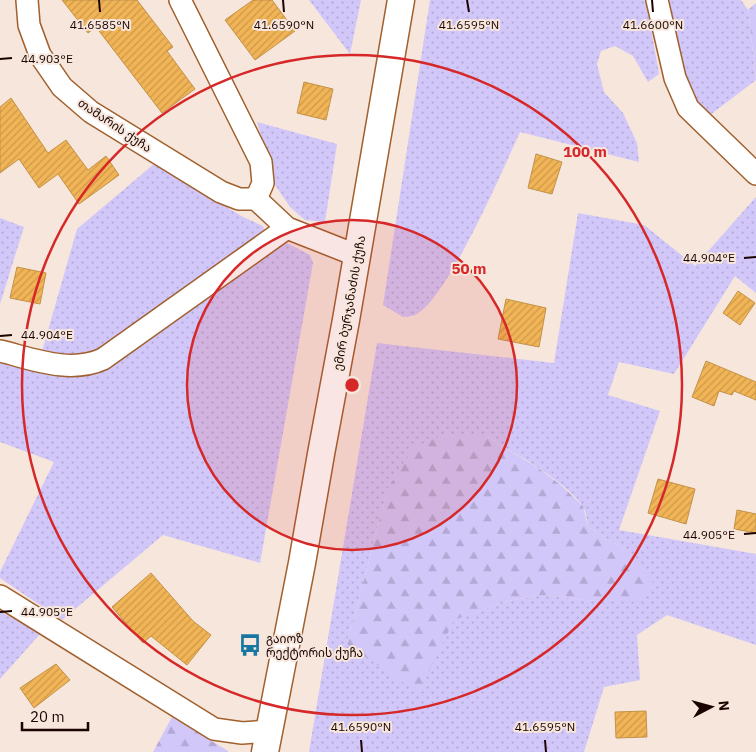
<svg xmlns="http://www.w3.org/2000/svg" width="756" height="752" font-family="'IBM Plex Sans','Noto Sans Georgian',sans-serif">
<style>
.grass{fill:url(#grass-dots);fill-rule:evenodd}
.forest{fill:url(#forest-firs)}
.building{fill:url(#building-hatch);stroke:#c29249}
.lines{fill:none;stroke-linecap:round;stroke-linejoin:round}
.minor-casing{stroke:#a1602d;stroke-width:24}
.tertiary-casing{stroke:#a1602d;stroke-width:29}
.minor{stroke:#fff;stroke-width:21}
.tertiary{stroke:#fff;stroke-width:26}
.ticks{fill:none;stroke:#1b0400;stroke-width:2}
.ring{fill:none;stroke:#d62828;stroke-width:2.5}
.labels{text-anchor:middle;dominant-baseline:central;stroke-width:4;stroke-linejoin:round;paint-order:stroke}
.street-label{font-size:12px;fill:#1b0400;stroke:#f6e6dc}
.poi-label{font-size:12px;fill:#1b0400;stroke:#f6e6dc;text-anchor:start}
.ticks-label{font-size:12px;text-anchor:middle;fill:#1b0400;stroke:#f6e6dc;stroke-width:4;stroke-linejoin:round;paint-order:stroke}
.centre{fill:#d62828;stroke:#f6e6dc;stroke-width:2.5}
.ring-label{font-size:15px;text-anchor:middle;font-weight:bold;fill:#d62828;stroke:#f6e6dc;stroke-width:4;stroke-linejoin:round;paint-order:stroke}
</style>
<defs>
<pattern id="grass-dots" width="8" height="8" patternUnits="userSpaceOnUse" patternTransform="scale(1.25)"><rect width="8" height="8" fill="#d2c7f9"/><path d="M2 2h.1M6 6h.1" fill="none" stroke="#b4a9d4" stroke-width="1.8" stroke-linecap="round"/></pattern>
<pattern id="forest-firs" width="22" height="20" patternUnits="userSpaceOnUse" patternTransform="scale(1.25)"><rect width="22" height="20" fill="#d2c7f9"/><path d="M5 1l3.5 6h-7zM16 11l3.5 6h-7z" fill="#b4a9d4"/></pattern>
<pattern id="building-hatch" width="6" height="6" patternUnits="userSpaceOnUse" patternTransform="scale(1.25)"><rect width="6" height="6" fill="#f1b456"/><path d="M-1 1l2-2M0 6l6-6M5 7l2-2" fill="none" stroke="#ce9949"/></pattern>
</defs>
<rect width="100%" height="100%" fill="#f6e6dc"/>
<g class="grass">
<polygon points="309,0 361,0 350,54"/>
<path d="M430,0H646L659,74L648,82L633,56L615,46L601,51L597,64L604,92L623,113L637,143L639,162L520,132C504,167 446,302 415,315C411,316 407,317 403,317L383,305Z"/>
<polygon points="666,0 741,0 748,10 756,80 706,118 681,72"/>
<polygon points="257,122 337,144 325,222 305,220 290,207 275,185"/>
<polygon points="154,164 243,217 263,226 265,234 93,359 41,355 77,229"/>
<path d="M756,197V293L735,276L674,374L619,362L608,395L660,411L619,530L756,554V645L667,615L637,635L640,680L604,687L584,752H309L377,343L554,363L578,213L644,225L695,266ZM487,436C516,455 561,478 582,505C586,510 587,520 588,527L625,550L596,601L542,595L508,601L453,620L347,644L388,488Z"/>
<polygon points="0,218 24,227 0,304"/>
<path d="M287,243L310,255L313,263L260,563L163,535L62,620L0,578V572L54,462L0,442V361C32,368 71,385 102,368L279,244Z"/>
<polygon points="0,611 40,634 0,679"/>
</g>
<g class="forest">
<polygon points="756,3 756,78 748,10"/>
<polygon points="446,434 487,436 541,470 562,486 583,506 588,527 625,550 654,584 637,602 596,601 542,595 508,601 454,620 418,693 347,644 388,488 414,447"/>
<polygon points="172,717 228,751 227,752 153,752"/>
</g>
<g class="building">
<polygon points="62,0 137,0 173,47 167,51 195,89 162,113 96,27 88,33"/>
<polygon points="253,0 272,0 295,31 255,60 225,20"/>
<polygon points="304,82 333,89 326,120 297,113"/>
<polygon points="11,98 48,153 66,140 88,170 106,156 119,175 79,204 58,174 39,188 19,159 0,173 0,107"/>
<polygon points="536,154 562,162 552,194 528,188"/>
<polygon points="17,267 46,273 40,304 10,298"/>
<polygon points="738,291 755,303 740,325 723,313"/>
<polygon points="506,299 546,308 539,347 498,339"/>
<polygon points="706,361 756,382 756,400 734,391 732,395 719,391 714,406 692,397"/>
<polygon points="658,479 695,489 686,524 648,513"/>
<polygon points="737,510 756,514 756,533 734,529"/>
<polygon points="151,573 193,621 211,635 187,665 151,636 143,643 112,607"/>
<polygon points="56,664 70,680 34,708 20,688"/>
<polygon points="646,711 647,737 616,738 615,712"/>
</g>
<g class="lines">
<defs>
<g id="minor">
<polyline points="27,0 29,25 40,55 62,87 91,112 221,192 239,199 256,199 287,228 358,256"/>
<polyline points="180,0 261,162 263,183 256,199"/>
<polyline points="657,0 675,78 688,108 756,174"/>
<path d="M0,351C33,359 70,374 103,359L287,228"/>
<polyline points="0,596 214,729 242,733 269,731"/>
</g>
<polyline id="tertiary" points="265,752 302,563 321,454 346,320 401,0"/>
</defs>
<use href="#minor" class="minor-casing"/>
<use href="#tertiary" class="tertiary-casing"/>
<use href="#minor" class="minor"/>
<use href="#tertiary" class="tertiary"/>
</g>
<path class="ticks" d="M99,0L100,12M283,0L284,12M467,0L469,12M652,0L653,12M0,59L12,58M744,258L756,257M0,336L12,335M744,534L756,533M0,612L12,611M361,740L362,752M545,740L546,752"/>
<circle cx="352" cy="385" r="165" fill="#d62828" fill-opacity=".12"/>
<g class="ring">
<circle cx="352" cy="385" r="165"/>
<circle cx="352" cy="385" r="330"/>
</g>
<defs>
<symbol id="bus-bare" viewBox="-9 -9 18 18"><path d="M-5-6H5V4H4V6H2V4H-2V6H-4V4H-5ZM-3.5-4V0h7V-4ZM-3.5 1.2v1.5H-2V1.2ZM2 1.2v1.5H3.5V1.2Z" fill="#1677a3" stroke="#f6e6dc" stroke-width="2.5" paint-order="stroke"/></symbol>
</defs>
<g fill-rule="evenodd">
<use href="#bus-bare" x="234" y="629" width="32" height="32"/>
</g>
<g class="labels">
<g class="street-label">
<text transform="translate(115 125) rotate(34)">თამარის ქუჩა</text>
<text transform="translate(349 303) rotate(-80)">ემირ ბურჯანაძის ქუჩა</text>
</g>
<g class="poi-label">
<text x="266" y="638">გაიოზ<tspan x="266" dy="14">რექტორის ქუჩა</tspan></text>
</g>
</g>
<g class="ticks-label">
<text x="100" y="29">41.6585°N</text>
<text x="284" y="29">41.6590°N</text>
<text x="469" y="29">41.6595°N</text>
<text x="653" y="29">41.6600°N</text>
<text x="47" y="63">44.903°E</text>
<text x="709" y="262">44.904°E</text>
<text x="47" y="339">44.904°E</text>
<text x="709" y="539">44.905°E</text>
<text x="47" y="616">44.905°E</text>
<text x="361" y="731">41.6590°N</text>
<text x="545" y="731">41.6595°N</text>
</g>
<circle cx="352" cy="385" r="8" class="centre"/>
<g class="ring-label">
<text x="585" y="157">100 m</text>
<text x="469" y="274">50 m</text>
</g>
<g transform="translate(711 707) rotate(84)" stroke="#f6e6dc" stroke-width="4" paint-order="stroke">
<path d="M0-4L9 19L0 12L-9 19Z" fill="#1b0400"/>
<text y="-8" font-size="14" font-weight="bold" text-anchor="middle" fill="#1b0400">N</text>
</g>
<path d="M22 722v8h66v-8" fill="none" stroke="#1b0400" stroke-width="2.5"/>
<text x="30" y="722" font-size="15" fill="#1b0400" stroke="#f6e6dc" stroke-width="4" paint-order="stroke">20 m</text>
</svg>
